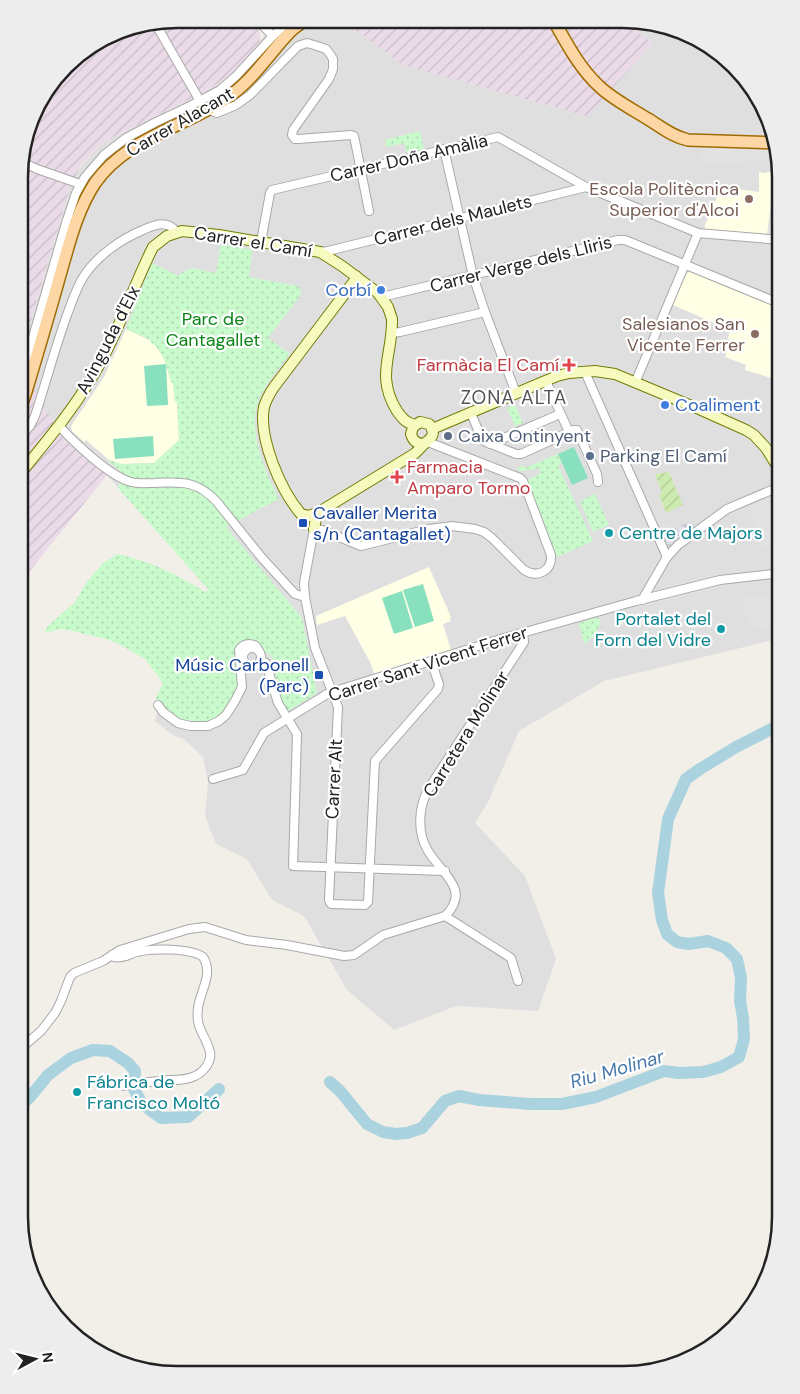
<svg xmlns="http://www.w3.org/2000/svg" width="800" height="1394" font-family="'DM Sans',sans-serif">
<defs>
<pattern id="industrial-furrows" width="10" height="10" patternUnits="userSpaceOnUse" patternTransform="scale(1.25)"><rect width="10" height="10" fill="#ebdbe8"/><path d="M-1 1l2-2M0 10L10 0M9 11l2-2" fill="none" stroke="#c9bcc7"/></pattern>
<pattern id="park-dots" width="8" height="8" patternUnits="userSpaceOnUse" patternTransform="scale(1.25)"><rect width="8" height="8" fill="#c8facc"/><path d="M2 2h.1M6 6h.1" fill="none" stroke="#acd6af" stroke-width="1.8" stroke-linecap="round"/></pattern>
<pattern id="garden-furrows" width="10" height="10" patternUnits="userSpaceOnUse" patternTransform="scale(1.25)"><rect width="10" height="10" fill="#cdebb0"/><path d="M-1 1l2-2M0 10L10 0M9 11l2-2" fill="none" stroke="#b0c997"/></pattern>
<pattern id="plaza-grid" width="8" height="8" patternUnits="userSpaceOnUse" patternTransform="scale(1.25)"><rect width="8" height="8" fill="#dddde8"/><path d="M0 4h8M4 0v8" fill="none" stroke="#bdbdc7"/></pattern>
</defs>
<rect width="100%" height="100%" fill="#f2efe9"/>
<polygon fill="#e0dfdf" points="284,19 654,22 727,58 773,126 781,177 781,643 777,639 604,681 519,731 488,802 475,823 525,876 556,959 538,1011 456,1006 394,1030 347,990 304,916 272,900 247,859 216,844 205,816 208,783 203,757 185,740 171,734 155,721 157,713 177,726 186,729 205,730 233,688 269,605 124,494 107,475 63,439 20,436 20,359 70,187 76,173 101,143 192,99 215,86 225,79 245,59 265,35"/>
<g fill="url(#industrial-furrows)">
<polygon points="177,19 252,19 260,33 260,42 236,69 225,79 203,93 101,143 80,167 70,187 20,359 20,156 35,106 72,58 116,31"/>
<polygon points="340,20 625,22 653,44 587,116 403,65 369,39"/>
<polygon points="20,364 63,439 107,475 20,583"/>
</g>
<g fill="#ffffe5">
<polygon points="780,169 781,177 781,236 705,230 705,225 721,188 732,187 737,189 759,192 759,172 764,173"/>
<polygon points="690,271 781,307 781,393 777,391 779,387 775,385 778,380 745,370 746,365 725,357 730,340 728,338 730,330 673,305 687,273"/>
<polygon points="126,329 151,341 155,345 166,361 171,382 173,382 175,402 177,402 179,440 154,463 122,464 109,460 86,440 84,442 72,431 71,426 104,377"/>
<polygon points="429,567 451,617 450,618 451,621 443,624 451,650 374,674 371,664 345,616 317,625 316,616"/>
</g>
<g fill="url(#park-dots)">
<polygon points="420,131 424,150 407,154 404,143 386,147 385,140"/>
<path d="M221,244L252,250L249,277L297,286L301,290L300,296L268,338L290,354C281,365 272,376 264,389C243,423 263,467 279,499L259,509L226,527L302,618L317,693L288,711L278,694L271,655L252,645L246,646L241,653L240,690L221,718L204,723L174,718L158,705L156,698L163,683L145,659L119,644L106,639L68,630L60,629L44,633L48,626L75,602L86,583L103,563L118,554C149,561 179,575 205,592L209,590L118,488L123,473L108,461L109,460L122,464L154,463L179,440L177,402H175L173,383L171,382C167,368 164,350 150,342L151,340L126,329L152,263L179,276L181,273L192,268L216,273Z"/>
<polygon points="515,405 523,423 515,426 507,408"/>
<polygon points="558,454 562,463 558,466 593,541 557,557 527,480 541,473 539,468 523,471 517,470 518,468 523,465 525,468"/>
<polygon points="595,494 609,525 593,532 580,501"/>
<polygon points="598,617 601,623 594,636 584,644 579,623"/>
</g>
<polygon fill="url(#garden-furrows)" points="669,472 683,505 666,513 659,495 662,493 655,474"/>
<g fill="#88e0be">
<polygon points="166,364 168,405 147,406 144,366"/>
<polygon points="153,436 154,456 115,459 113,439"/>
<polygon points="574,447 588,478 572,485 558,454"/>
<polygon points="423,584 434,621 415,627 403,590"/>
<polygon points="402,591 413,628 394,634 382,598"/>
</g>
<g fill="#e2e2e2">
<polygon points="702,146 777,148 778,159 700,164"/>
<polygon points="771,202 781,203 781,236 767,235"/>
<polygon points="583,422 588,434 584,436 589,447 594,446 601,463 596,466 599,473 592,477 570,427"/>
<polygon points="780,490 781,493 781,529 773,496 774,492"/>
<polygon points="768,496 781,545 781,556 778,557 775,546 762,549 748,506"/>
<polygon points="781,595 781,630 753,627 745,616 744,598"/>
</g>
<polygon fill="url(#plaza-grid)" points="692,521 696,529 677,541 669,549 665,550 659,535"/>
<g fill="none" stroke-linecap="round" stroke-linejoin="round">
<g stroke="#aad3df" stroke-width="12">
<polyline points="330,1082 340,1091 367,1124 383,1132 396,1134 407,1133 422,1128 445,1101 459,1096 479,1100 531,1104 562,1104 596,1097 664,1071 679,1073 703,1072 721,1067 739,1057 744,1039 743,1018 740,1001 741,978 737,959 726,948 708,941 689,944 677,942 667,934 662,920 658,893 668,819 686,779 700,769 736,747 781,724"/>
<polyline points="19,1107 30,1097 48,1075 71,1058 93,1050 110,1051 128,1063 135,1071 134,1089 142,1104 161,1118 188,1117 219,1089"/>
</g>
<g stroke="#a9a9a9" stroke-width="10">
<g id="street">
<polyline points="256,19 273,36"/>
<polyline points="155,23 200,101"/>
<polyline points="112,33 134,30 148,24"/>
<polyline points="208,109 217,113 236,105 250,95 298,46 307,43 314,45 326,49 330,54 333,59 333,69 329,79 293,130 292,135 295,139 298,139 351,135 354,136 369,211"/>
<polyline points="444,149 473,276 485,312 516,393"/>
<polyline points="20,161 37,169 80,184"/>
<polyline points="261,242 270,193 272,190 498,137 586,187 698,233 781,240"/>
<polyline points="320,252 328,251 586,187"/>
<polyline points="382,297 618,240 625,240 781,304"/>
<polyline points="391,333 400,332 485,312"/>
<polyline points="585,372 667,557"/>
<polyline points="546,381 569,432"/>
<polyline points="20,382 66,223 76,193 85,177 104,155 126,138 156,122 192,105 220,90 236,76 273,36 291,19"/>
<polyline points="635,383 698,233"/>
<polyline points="471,413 481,437 484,441 516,454 521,454 574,430 577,430 597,474 598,482"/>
<path d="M59,426C75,443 109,476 131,482C138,484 146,483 154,483C181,482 197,480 217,502L262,558L295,594L305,597"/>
<path d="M20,438L30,426L35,416C46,382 55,348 67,315C72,302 76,288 84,276C97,256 121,239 143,230C156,224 167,220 177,232"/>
<polyline points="490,444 560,414"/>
<polyline points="314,529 304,583 305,597 315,648 338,707 329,900 331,904 365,905 368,902 375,761 438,689 439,684 431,661"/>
<path d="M314,529L322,530L361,546L429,529L452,526L475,529L484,532L492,538L524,570C537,578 552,572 551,555L523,481L520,478L428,442"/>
<polyline points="642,600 667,557 678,545 727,509 781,486"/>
<circle cx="252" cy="657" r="9"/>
<polyline points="261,661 266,663 278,703 297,734 293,866 445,871"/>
<path d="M158,705L163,712L178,723L190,726H208L219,721L226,715L235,701L242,687L239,650C243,644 249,642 256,646L259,651"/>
<polyline points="213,779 243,770 264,733 327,694 332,692 504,638 636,601 720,580 781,573"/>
<polyline points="445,916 511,958 518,981"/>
<path d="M112,955L114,957C123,959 129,954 137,952C151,948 191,948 203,957C214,974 200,991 198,1008C195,1029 206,1035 210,1052C212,1061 204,1072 195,1076C187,1080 178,1080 169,1080C154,1082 138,1082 124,1086"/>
<path d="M19,1050L41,1031L55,1013L61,1001L70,977L74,973L103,961L120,950L189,929L205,927L246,940L287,945L344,956L354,955L383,935L445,916C472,890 441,873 428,851C417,833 418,807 429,788L524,642L523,633"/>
</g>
</g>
<g stroke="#707d05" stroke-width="12">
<g id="secondary">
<polyline points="432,429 557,376 569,373 595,371 615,374 699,409 746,430 754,435 766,448 781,472"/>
<path d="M20,474C44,444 69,415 89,382C116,340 131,291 153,247L167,236L182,231L219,235L320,252L342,266L378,293L388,307L392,319C393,354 375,376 397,411C402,418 406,423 415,425"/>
<path d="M319,512L309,516L301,514C281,491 258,438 264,407C266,400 270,393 274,387L355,280L356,276"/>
<path d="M314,529L316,518L319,512L414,454C418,451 420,448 423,445C431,438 437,435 429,424L420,422L413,427L411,434C413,441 417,444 424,444"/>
</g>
</g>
<g stroke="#a06b00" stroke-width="14">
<g id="primary">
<path d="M554,21C567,44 580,69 600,87C614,100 632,109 648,119C661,127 673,137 688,140L776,143"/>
<path d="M20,409L25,395C37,355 49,315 60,275C69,244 77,210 95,183C128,136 188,127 231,95C254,78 269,54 288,34C293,28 300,24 306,20"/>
</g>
</g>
<use href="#street" stroke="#fff" stroke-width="8"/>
<use href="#secondary" stroke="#f7fabf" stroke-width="10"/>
<use href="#primary" stroke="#fcd6a4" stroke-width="11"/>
</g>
<g fill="#8d6e63" stroke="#fff" stroke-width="2">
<circle cx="749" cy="199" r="5"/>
<circle cx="755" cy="334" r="5"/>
</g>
<g fill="#3f7fe0" stroke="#fff" stroke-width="2">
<circle cx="381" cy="290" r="5"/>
<circle cx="665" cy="405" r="5"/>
</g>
<g fill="#e0444e" stroke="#fff" stroke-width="2">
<path d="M566.5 357.5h5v5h5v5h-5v5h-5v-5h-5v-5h5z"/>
<path d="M394.5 469.5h5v5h5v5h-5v5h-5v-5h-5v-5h5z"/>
</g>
<g fill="#5c6f8a" stroke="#fff" stroke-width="2">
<circle cx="448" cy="436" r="5"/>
<circle cx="590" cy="456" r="5"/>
</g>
<g fill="#1a4fb4" stroke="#fff" stroke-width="2">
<rect x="298" y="518" width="10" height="10" rx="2.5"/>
<rect x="314" y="670" width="10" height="10" rx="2.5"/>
</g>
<g fill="#0f9aa8" stroke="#fff" stroke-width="2">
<circle cx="609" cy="533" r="5"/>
<circle cx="721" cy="629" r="5"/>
<circle cx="77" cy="1092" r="5"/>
</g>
<g text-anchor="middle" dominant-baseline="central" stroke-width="4.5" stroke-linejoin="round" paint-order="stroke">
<g font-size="18" fill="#222" stroke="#fff">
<text transform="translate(180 122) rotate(-30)">Carrer Alacant</text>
<text transform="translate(409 158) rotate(-13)">Carrer Doña Amàlia</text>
<text transform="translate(453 220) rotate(-14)">Carrer dels Maulets</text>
<text transform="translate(253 242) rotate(9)">Carrer el Camí</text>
<text transform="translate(521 264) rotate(-14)">Carrer Verge dels Lliris</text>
<text transform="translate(108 340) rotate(-63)">Avinguda d'Elx</text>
<text transform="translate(428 664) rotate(-18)">Carrer Sant Vicent Ferrer</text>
<text transform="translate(466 734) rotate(-58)">Carretera Molinar</text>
<text transform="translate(334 779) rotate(-87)">Carrer Alt</text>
</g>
<g font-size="18" fill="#785e54" stroke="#fff" text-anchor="end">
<text x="739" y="189">Escola Politècnica<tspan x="739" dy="21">Superior d'Alcoi</tspan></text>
<text x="745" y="324">Salesianos San<tspan x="745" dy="21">Vicente Ferrer</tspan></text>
</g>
<g font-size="18" fill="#366cbe" stroke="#fff" text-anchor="end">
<text x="371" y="290">Corbí</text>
<text x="675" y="405" text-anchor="start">Coaliment</text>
</g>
<g font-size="18" fill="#0c8416" stroke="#fff">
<text x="213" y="319">Parc de<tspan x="213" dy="21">Cantagallet</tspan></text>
</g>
<g font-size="18" fill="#be3a42" stroke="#fff" text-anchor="end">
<text x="559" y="365">Farmàcia El Camí</text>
<text x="407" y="467" text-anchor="start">Farmacia<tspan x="407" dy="21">Amparo Tormo</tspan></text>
</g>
<g font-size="18" fill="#4e5e75" stroke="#fff" text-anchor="start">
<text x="458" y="436">Caixa Ontinyent</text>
<text x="600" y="456">Parking El Camí</text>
</g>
<g font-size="18" fill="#164399" stroke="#fff" text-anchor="start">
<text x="313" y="513">Cavaller Merita<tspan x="313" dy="21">s/n (Cantagallet)</tspan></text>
<text x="309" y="665" text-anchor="end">Músic Carbonell<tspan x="309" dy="21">(Parc)</tspan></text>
</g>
<g font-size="18" fill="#0d838f" stroke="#fff" text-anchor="start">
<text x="619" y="533">Centre de Majors</text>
<text x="711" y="619" text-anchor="end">Portalet del<tspan x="711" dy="21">Forn del Vidre</tspan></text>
<text x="87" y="1082">Fábrica de<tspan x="87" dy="21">Francisco Moltó</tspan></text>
</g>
<g font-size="19" letter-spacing="1" fill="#555" stroke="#fff">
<text x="514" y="397">ZONA ALTA</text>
</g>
<g font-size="19" font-style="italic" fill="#4a7aab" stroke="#fff">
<text transform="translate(617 1069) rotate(-16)">Riu Molinar</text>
</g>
</g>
<path d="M0 0H800V1394H0ZM177 28H623A149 149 0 0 1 772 177V1217A149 149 0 0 1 623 1366H177A149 149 0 0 1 28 1217V177A149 149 0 0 1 177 28Z" fill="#ededed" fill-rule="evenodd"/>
<path fill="none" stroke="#222" stroke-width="2.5" d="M177 28H623A149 149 0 0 1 772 177V1217A149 149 0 0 1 623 1366H177A149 149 0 0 1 28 1217V177A149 149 0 0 1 177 28Z"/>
<g transform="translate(35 1359) rotate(83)" stroke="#ffffff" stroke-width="4" paint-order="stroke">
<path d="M0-4L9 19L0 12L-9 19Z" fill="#222222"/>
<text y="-8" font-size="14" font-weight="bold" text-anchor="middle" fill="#222222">N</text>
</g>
</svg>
